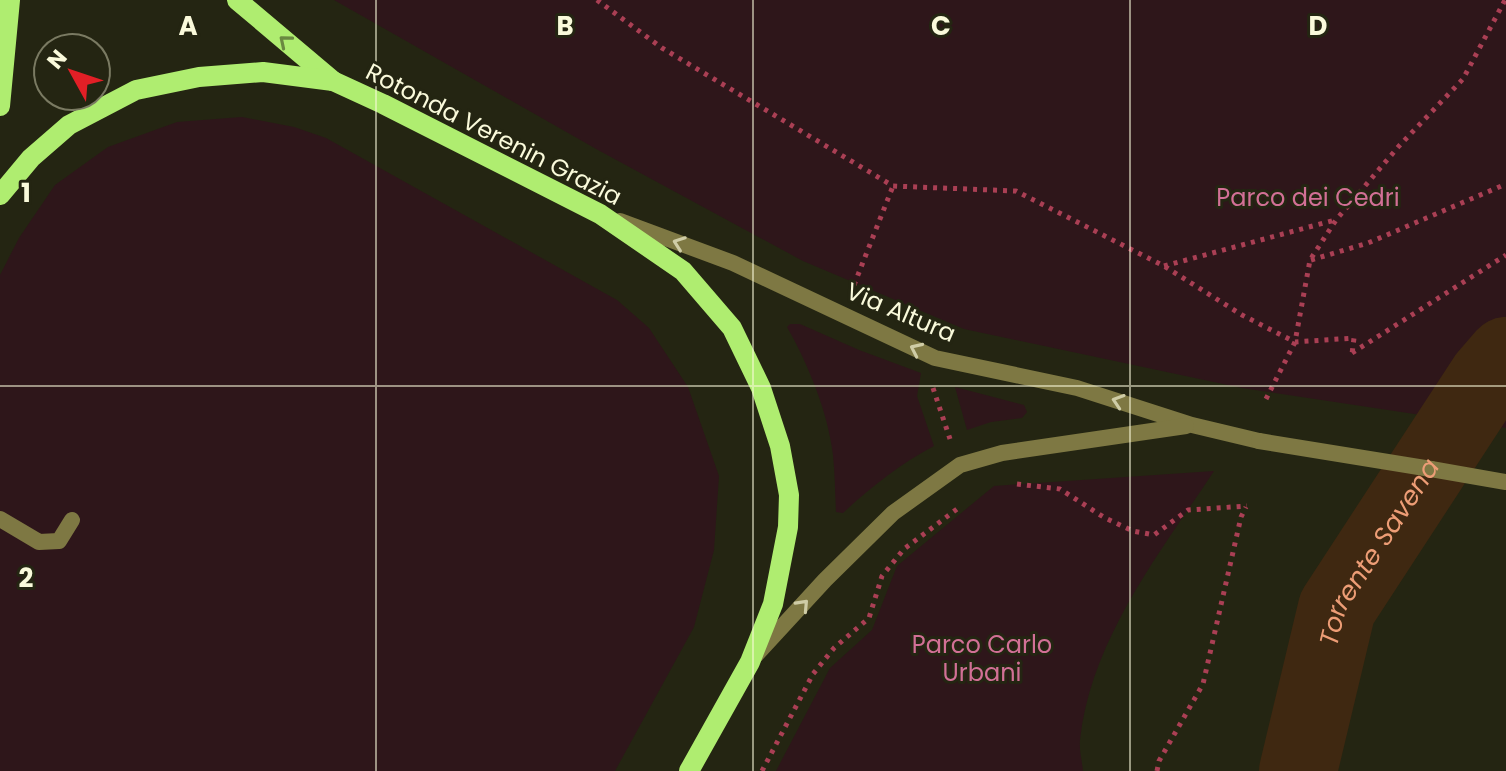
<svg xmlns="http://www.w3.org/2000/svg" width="1506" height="771" font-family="Poppins,sans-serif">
<defs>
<pattern id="forest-firs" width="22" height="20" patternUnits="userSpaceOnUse" patternTransform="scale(2)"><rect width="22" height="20" fill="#2e161a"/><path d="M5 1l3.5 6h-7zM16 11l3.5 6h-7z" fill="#4d393b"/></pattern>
</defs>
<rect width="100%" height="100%" fill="#242512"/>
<g fill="#2e161a">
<polygon points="334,0 1506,0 1506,390 1481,424 1242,388 964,329 803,261 598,150"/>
<polygon points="242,117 294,127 326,138 617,300 649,328 688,387 719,476 714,550 694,627 615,771 0,771 0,275 19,238 55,185 108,147 177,122"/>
<path d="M790,324H800L859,350L921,373L917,396L934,446C900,464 871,487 843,513L836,512C835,493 835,474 833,455C828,412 808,364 787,327Z"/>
<polygon points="955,387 1024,405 1027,412 1022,418 991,422 967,430"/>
<path d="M1214,471C1160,553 1091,639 1080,740C1079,750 1082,761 1083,771H776L830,668L872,630L897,566L994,486Z"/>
</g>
<polygon fill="url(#forest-firs)" points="1506,390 1506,428 1481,424"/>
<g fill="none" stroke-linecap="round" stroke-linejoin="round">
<path stroke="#3f2811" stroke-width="78" id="s1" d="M1298,771L1337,608L1487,378L1506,356"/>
<g stroke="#aa3f54" stroke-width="5" stroke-dasharray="4 6" stroke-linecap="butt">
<polyline points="597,0 662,48 893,186 1016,191 1164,266 1242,315 1295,342 1354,338 1352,354"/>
<polyline points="1311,260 1368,243 1506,184"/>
<polyline points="1164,266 1335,220"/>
<polyline points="854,285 893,186"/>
<polyline points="1352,353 1506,255"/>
<polyline points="933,388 950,439"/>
<polyline points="1266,399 1295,342 1310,260 1336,220 1399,146 1463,79 1505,0"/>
<polyline points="1017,484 1060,489 1105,518 1133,531 1154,535 1188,510 1247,506"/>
<polyline points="762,771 813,674 834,648 869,618 882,576 904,549 961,506"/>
<polyline points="1157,771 1159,761 1203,684 1241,517 1246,507"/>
</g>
<polyline stroke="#7e7843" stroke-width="16" points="0,519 39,542 59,541 72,520"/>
<g stroke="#7e7843" stroke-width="16">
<polyline points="620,221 733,263 935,358 1077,388 1192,425 1259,441"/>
<polyline points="1431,469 1506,482"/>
<polyline points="756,655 825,580 893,513 960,465 1002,453 1186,426"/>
</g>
<g stroke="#afed70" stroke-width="20">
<polyline points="237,0 333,81"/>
<polyline points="0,106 10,0"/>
<polyline points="0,195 31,158 69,125 136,90 199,77 263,72 333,81 383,104 600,214 683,271 732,328 761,388 780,446 789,495 788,527 773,604 750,662 689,771"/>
</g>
<polyline stroke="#7e7843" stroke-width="16" points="1259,441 1431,469"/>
</g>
<defs><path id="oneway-chevron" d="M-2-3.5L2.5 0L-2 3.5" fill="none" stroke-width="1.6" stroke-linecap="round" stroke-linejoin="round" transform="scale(2)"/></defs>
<use stroke="#6a8941" href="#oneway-chevron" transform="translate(285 41) rotate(-140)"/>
<g stroke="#cfcca6">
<use href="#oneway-chevron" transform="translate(679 243) rotate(-160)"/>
<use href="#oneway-chevron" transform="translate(916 349) rotate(-155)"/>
<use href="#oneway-chevron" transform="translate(1118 401) rotate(-162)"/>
<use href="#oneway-chevron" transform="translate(803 605) rotate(-47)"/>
</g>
<path fill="none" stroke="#fafadb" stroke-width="2" stroke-opacity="0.55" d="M376,0V771M753,0V771M1130,0V771M0,386H1506"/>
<g text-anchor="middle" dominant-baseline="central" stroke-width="6" stroke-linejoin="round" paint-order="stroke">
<g font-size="24" fill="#fafadb" stroke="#242512">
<text transform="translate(494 134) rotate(27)">Rotonda Verenin Grazia</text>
<text transform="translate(901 312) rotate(23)">Via Altura</text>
</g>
<g font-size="24" fill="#d27096" stroke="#242512">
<text x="1308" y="197">Parco dei Cedri</text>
<text x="982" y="644">Parco Carlo<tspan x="982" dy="28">Urbani</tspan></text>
</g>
<g font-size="26" font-style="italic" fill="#ed9d76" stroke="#242512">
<text stroke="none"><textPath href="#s1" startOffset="236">Torrente Savena</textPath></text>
</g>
</g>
<g font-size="26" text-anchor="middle" font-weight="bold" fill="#fafadb" stroke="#242512" stroke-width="6" stroke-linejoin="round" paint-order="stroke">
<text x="188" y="35">A</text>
<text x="565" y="35">B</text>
<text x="941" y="35">C</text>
<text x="1318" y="35">D</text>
<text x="26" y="202">1</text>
<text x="26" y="587">2</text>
</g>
<g transform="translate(72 72) rotate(310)"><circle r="38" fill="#242512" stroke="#7a7a62" stroke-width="2"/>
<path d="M0-6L14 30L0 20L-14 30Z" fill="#e21f26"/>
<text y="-12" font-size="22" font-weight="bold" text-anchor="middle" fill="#fafadb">N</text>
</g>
</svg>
